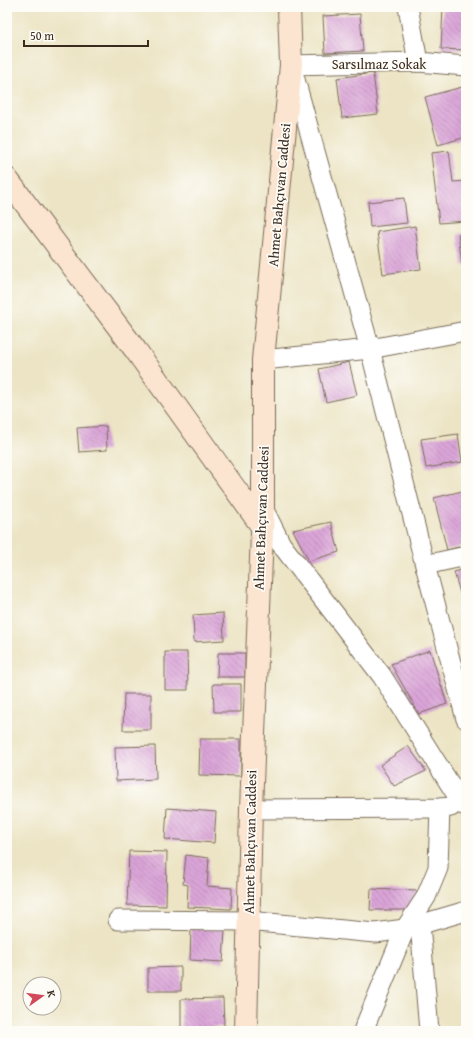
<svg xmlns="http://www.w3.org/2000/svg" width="473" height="1038" font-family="'Gentium Book Plus',serif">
<defs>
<pattern id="building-back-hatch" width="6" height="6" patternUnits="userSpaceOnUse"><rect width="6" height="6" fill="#daa4d8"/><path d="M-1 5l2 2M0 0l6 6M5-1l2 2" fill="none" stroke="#b286af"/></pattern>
</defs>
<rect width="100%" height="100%" fill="#fdfcf7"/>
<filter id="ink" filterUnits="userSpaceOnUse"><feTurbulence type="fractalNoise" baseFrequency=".025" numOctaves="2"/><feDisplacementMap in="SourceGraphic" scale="8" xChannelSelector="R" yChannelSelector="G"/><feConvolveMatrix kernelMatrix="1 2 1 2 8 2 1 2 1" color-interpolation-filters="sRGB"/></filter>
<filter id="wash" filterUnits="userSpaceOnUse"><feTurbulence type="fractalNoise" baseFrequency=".012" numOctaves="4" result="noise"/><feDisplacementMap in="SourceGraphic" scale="16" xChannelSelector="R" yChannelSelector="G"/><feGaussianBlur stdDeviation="0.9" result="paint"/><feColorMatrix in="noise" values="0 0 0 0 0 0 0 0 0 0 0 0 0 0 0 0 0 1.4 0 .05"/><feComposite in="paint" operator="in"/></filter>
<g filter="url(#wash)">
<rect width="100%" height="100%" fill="#ece4c4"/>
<g id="blocks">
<g fill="url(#building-back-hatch)">
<polygon points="443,7 466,7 466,50 441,49"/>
<polygon points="360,14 363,51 325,53 323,16"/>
<polygon points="373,73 378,114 342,118 337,78"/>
<polygon points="466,86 466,137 438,145 425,97"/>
<polygon points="449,151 453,182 466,181 466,221 439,223 431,153"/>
<polygon points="404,198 407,223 370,227 368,202"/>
<polygon points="415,226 421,269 383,274 377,232"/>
<polygon points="466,233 466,265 462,265 458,234"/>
<polygon points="349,362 357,395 326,402 319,369"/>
<polygon points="106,426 107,450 79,452 77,428"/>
<polygon points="458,434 462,462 426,468 421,439"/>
<polygon points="466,490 466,545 447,550 434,498"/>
<polygon points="331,522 339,552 309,561 293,530"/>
<polygon points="466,568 466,614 454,572"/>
<polygon points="223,613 224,640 194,642 193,615"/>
<polygon points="430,650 447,704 419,714 391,664"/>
<polygon points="165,652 187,652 188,690 165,690"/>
<polygon points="218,653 245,653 245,677 217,677"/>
<polygon points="213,684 241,684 241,712 214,712"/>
<polygon points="124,694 151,694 151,730 123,730"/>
<polygon points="200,739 241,739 241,776 199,775"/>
<polygon points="155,746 156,779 116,781 115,747"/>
<polygon points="408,746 426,771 394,786 380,765"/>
<polygon points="167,808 216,812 214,843 165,839"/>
<polygon points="129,851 167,852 166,906 127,905"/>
<polygon points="186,855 209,858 207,886 232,888 231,909 187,907 188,885 183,884"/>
<polygon points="371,889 418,891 407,910 370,910"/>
<polygon points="191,928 225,930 223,962 190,960"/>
<polygon points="181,967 181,991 148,991 148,968"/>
<polygon points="223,998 224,1027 181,1028 181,999"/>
</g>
</g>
</g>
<g filter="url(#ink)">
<use href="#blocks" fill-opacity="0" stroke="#796b58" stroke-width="1"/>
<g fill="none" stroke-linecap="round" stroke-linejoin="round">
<g stroke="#796b58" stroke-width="21">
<g id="street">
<polyline points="408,7 418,62"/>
<polyline points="466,66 418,62 291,65 370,349 425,565 466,719"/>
<polyline points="263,360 370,349 466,331"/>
<polyline points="263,508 281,544 382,676 463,805"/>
<polyline points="425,565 466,556"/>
<polyline points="251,809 440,808 451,807"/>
<polyline points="118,920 248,921 375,933 405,929 466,911"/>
<polyline points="420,924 429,1031"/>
<polyline points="363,1031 405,929 426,897 438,868 440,808"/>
</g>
</g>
<g stroke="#796b58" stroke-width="24">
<g id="secondary">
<polyline points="7,179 137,352 261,525"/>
<polyline points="246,1031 251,809 263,508 263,360 291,65 289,7"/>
</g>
</g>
<use href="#street" stroke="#fff" stroke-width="19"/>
<use href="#secondary" stroke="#fce5d0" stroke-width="22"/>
</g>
</g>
<g text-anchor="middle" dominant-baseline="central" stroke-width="3.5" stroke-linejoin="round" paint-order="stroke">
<g font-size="14" fill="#3b2a1e" stroke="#fdfcf7">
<text x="379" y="64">Sarsılmaz Sokak</text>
<text transform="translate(279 195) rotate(-85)">Ahmet Bahçıvan Caddesi</text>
<text transform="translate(261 518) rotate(-88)">Ahmet Bahçıvan Caddesi</text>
<text transform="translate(250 842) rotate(-89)">Ahmet Bahçıvan Caddesi</text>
</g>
</g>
<rect width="473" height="1038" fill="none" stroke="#fdfcf7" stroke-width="24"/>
<g transform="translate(42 996) rotate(76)"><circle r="19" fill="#fdfcf7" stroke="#afa8a0"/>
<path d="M0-3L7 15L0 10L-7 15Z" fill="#d1495b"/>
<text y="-6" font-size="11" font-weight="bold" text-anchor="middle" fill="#3b2a1e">K</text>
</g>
<path d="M24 40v6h124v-6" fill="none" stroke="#3b2a1e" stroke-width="2"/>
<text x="30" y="40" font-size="12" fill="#3b2a1e" stroke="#fdfcf7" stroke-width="3" paint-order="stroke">50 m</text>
</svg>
